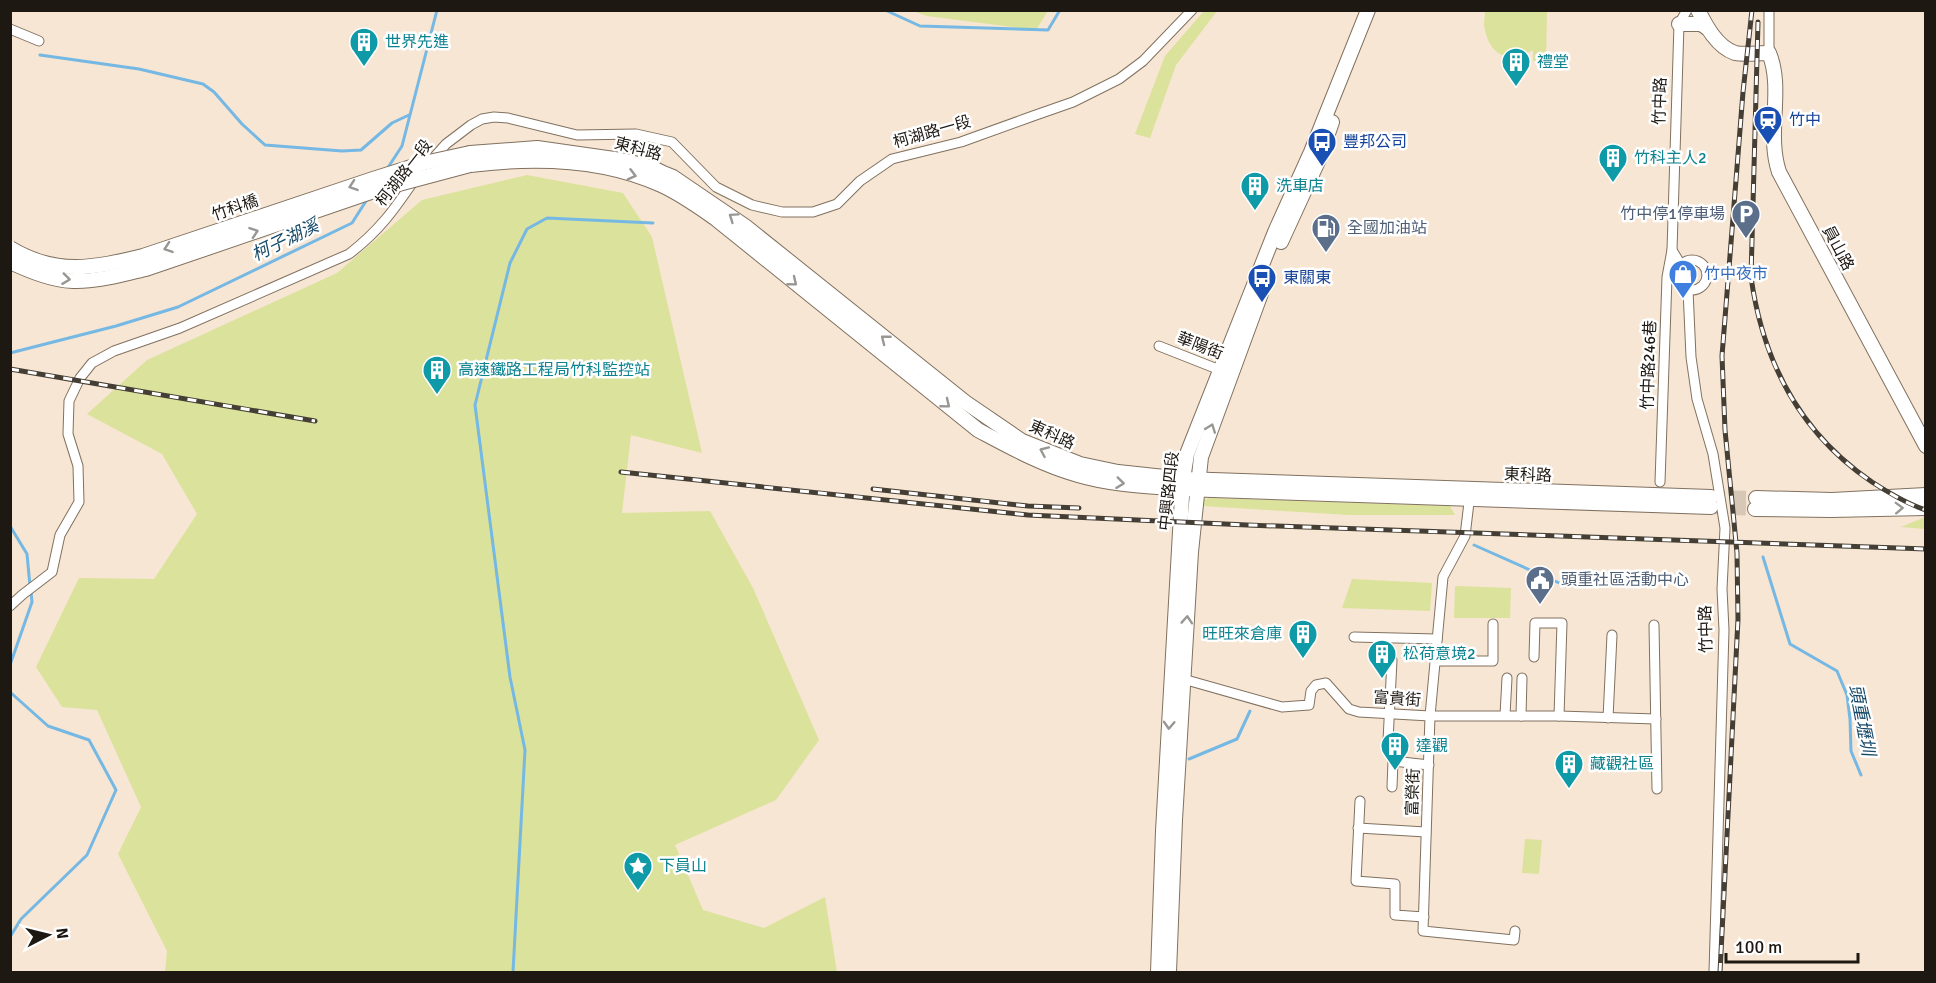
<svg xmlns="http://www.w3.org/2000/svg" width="1936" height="983" font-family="Signika,'Noto Sans TC',sans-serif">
<rect width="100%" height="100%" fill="#f7e6d3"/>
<g fill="#dbe29b">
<polygon points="913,11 1048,11 1036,30 927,16"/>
<polygon points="1204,11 1217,11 1176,65 1150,138 1135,134 1165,56"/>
<path d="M1485,11H1547L1546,61H1533V50C1511,63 1491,58 1485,30C1483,24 1485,17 1485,11Z"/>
<polygon points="527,175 623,193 652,237 702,453 631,435 622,513 710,511 753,588 819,740 776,800 675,845 703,910 764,928 825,897 837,972 165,972 167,951 118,854 141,807 97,710 62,707 36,667 79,578 154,579 197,514 162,454 87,414 147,360 337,273 422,200"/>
<polygon points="1209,498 1450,506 1455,515 1349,515 1203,506 1203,500"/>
<polygon points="1925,517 1925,529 1901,527"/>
<polygon points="1352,579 1432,583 1430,611 1342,608"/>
<polygon points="1455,586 1511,588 1510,618 1454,618"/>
<polygon points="1525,839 1542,840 1539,874 1522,873"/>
</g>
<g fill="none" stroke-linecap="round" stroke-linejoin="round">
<g stroke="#75b8e4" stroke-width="3">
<polyline points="885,10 920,26 1048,30 1060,10"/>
<polyline points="40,55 139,69 203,84 214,92 242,124 265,145 342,151 361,150 392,123 409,115"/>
<polyline points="387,169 402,146 437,10"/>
<polyline points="10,353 116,326 178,307 352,223 368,198"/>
<polyline points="10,526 27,554 30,586"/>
<polyline points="1474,545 1566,586"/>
<polyline points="1763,557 1790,644 1837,671 1847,695 1850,719 1851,751 1861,775"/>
<polyline points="10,665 32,602 31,592"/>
<polyline points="10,692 48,726 89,740 116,790 87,855 21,919 10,937"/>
<polyline points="1189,759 1237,739 1250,711"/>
<polyline points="513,972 525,750 510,677 475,405 510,263 527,229 547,218 653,223"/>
</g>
<g stroke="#d6c7b6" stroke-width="14" stroke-dasharray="14 7" stroke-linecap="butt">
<polyline points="1711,497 1756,498"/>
<polyline points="1711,507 1755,509"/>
</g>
<g stroke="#807160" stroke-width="11">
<g id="street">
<polyline points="10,29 39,41"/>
<polyline points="1769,53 1769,10"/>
<polyline points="430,162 446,144 471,125 482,119 494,117 508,118 577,135 636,134 672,142 716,187 752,205 782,212 813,212 837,204 860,181 892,159 961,142 1033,116 1073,102 1119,79 1143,61 1192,10"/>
<circle cx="1692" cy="275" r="15"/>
<polyline points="1681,265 1672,250 1679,24 1687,10"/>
<polyline points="1688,290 1691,357 1697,399 1713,454 1725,528 1722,589 1724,630 1714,972"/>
<polyline points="1159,346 1225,372"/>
<polyline points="1660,482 1667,277 1672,250"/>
<polyline points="1470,494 1465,536 1443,577 1430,716 1423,931 1514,940 1515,931"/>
<path d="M10,606L22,595L52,572L60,535L79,502L78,466L68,434L69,401L80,378L92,363L114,351L180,328L349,254C379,231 394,210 415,179"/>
<polyline points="1654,625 1657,789"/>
<polyline points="1354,637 1437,639"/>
<polyline points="1534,657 1535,623 1562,623 1559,716"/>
<polyline points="1435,661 1493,661 1493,624"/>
<polyline points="1181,676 1183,679 1282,707 1309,705 1311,691 1316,685 1326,683 1349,709 1359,712 1430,716 1559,716 1656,719"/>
<polyline points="1505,715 1507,678"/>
<polyline points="1521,716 1522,678"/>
<polyline points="1608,718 1612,635"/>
<polyline points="1388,741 1392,660"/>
<polyline points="1392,787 1393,761 1429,765"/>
<polyline points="1360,801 1356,881 1395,884 1395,915 1424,917"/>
<polyline points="1358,828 1426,832"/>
</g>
</g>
<g stroke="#807160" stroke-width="16">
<g id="secondary">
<path d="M1698,10C1706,26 1717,47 1735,53C1745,55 1758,53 1769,53C1784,89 1766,133 1779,172L1926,446"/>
<polyline points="1679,24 1701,24 1707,28"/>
<polyline points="470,153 537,148 621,160 651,167 663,173 673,177 745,226 965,402 1022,441 1080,464 1118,472 1183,479 1711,497"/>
<path d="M470,165C534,157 602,158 661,185C681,194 699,207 716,219L978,430C1010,447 1042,465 1078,475C1112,485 1147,486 1183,489L1711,507"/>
<polyline points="1281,242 1320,157 1332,122"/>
<polyline points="1756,498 1832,500 1926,495"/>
<polyline points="1755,509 1831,510 1926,508"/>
<polyline points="1158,972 1163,831 1183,479 1187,454 1275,232 1311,152 1368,10"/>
<polyline points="1169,972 1175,820 1191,552 1201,457 1263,288"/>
</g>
</g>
<use href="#street" stroke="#fff" stroke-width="9"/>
<use href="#secondary" stroke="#fff" stroke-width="14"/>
<g stroke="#453e35" stroke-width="5">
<g id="rail">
<path d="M1758,22L1751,277C1763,363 1800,433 1872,482C1889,493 1907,504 1926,510"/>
<polyline points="10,369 315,421"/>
<polyline points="621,472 1028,515 1247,525 1926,549"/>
<polyline points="873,489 1028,506 1079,508"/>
<polyline points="1720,972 1738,619 1737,553 1725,430 1722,356 1743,92 1752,10"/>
</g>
</g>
<use href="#rail" stroke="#fff" stroke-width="3" stroke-dasharray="9" stroke-linecap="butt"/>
<g stroke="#807160" stroke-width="16" stroke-linecap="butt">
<g id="secondary-bridge">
<path d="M10,248C56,276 94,268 143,256L373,179L424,163L470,153"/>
<path d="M10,262C30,271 51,280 73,281C97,282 123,274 146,269L380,189L470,165"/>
</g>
</g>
<use href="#secondary-bridge" stroke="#fff" stroke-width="14"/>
</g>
<defs><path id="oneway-chevron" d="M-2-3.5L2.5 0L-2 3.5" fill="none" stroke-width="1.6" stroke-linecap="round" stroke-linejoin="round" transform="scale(1.5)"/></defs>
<g stroke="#999794">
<use href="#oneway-chevron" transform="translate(632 175) rotate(15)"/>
<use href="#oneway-chevron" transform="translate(353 186) rotate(161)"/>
<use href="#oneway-chevron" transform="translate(733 217) rotate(-145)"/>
<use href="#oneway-chevron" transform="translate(254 232) rotate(-19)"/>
<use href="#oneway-chevron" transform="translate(168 248) rotate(161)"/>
<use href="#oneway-chevron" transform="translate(66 279) rotate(7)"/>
<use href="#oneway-chevron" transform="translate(793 282) rotate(39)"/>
<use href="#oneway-chevron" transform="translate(885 339) rotate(-142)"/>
<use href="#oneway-chevron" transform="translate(946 404) rotate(39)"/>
<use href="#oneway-chevron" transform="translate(1211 428) rotate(-69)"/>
<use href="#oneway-chevron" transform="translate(1044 451) rotate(-156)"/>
<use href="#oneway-chevron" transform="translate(1120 483) rotate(7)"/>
<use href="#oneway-chevron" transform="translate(1899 508) rotate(-2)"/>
<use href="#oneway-chevron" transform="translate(1187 620) rotate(-86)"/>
<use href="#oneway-chevron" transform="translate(1169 725) rotate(93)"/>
</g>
<defs>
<g id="building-pin" transform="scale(1.5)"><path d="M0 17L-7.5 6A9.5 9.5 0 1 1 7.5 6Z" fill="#0f9aa8" stroke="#fff"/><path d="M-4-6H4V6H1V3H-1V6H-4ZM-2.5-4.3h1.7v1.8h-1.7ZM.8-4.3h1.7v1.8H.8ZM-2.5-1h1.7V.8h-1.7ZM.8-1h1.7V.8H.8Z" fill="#fff"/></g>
<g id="station-pin" transform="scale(1.5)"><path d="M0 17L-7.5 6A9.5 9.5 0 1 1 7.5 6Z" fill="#1a4fb4" stroke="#fff"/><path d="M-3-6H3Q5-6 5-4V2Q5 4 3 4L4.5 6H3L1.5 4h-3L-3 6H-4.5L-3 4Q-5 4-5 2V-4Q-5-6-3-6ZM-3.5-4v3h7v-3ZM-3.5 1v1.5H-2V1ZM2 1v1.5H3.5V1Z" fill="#fff"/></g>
<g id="bus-pin" transform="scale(1.5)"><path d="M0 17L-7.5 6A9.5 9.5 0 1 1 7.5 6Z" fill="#1a4fb4" stroke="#fff"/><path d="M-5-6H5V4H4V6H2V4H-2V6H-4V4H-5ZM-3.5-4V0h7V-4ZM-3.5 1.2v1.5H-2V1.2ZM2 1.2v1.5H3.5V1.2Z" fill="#fff"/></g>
<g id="parking-pin" transform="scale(1.5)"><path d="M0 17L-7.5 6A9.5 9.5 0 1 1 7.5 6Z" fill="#5c6f8a" stroke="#fff"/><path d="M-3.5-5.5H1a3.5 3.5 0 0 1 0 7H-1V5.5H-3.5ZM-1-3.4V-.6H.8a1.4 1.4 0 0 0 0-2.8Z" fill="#fff"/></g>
<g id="fuel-pin" transform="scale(1.5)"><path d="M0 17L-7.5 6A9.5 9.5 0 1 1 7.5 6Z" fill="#5c6f8a" stroke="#fff"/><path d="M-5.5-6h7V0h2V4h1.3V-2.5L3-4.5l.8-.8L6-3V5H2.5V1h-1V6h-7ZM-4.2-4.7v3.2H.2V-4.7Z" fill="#fff"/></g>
<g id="shop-pin" transform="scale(1.5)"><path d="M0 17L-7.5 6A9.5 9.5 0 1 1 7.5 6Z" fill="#3f7fe0" stroke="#fff"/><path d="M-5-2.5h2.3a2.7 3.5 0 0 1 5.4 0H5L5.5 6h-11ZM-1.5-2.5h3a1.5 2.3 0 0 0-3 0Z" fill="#fff"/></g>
<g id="civic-pin" transform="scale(1.5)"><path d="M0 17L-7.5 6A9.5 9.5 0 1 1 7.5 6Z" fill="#5c6f8a" stroke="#fff"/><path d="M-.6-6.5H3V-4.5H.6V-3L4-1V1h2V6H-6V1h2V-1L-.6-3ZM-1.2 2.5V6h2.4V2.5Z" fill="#fff"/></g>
<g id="sight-pin" transform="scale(1.5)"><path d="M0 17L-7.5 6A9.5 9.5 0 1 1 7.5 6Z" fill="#0f9aa8" stroke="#fff"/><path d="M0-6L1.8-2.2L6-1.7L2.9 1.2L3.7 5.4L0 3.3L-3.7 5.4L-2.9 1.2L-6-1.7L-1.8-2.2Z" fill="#fff"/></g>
</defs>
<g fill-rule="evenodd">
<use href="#building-pin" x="364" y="42"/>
<use href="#building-pin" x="1516" y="62"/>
<use href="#station-pin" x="1768" y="120"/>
<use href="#bus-pin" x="1322" y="142"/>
<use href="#building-pin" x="1613" y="158"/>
<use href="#building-pin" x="1255" y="186"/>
<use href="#parking-pin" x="1746" y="214"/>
<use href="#fuel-pin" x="1326" y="228"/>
<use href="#shop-pin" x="1683" y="274"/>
<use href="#bus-pin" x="1262" y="278"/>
<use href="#building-pin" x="437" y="370"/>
<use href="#civic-pin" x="1540" y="580"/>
<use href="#building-pin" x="1303" y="634"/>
<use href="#building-pin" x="1382" y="654"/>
<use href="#building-pin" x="1395" y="746"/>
<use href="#building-pin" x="1569" y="764"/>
<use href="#sight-pin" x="638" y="866"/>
</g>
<g text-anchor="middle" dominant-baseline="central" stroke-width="5" stroke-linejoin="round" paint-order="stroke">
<g font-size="16" fill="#0d838f" stroke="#fff" text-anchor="start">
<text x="385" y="42">世界先進</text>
<text x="1537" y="62">禮堂</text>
<text x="1634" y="158">竹科主人2</text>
<text x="1276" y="186">洗車店</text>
<text x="458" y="370">高速鐵路工程局竹科監控站</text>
<text x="1282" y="634" text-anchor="end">旺旺來倉庫</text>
<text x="1403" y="654">松荷意境2</text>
<text x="1416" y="746">達觀</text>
<text x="1590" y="764">藏觀社區</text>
<text x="659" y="866">下員山</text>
</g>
<g font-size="16" fill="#1d1811" stroke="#fff">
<text transform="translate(1660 101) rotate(-88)">竹中路</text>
<text transform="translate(932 132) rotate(-16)">柯湖路一段</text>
<text transform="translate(638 149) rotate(15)">東科路</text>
<text transform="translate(404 173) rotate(-52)">柯湖路一段</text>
<text transform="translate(235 208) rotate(-19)">竹科橋</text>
<text transform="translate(1838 248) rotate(62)">員山路</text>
<text transform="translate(1200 346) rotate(21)">華陽街</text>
<text transform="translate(1649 365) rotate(-88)">竹中路246巷</text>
<text transform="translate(1052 435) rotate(24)">東科路</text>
<text transform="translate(1528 475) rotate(2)">東科路</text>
<text transform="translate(1169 491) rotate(-84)">中興路四段</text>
<text transform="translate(1706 629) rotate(-91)">竹中路</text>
<text transform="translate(1397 699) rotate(4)">富貴街</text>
<text transform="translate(1413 792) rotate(-88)">富榮街</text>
</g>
<g font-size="16" fill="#164399" stroke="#fff" text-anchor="start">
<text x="1789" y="120">竹中</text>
<text x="1343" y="142">豐邦公司</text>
<text x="1283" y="278">東關東</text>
</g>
<g font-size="16" fill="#4e5e75" stroke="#fff" text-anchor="start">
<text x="1725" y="214" text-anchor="end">竹中停1停車場</text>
<text x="1347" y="228">全國加油站</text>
<text x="1561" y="580">頭重社區活動中心</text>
</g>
<g font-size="16" fill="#366cbe" stroke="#fff" text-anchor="start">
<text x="1704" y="274">竹中夜市</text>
</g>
<g font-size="18" font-style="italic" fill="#184b69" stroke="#fff">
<text transform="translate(285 240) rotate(-26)">柯子湖溪</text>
<text transform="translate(1862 720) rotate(79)">頭重壢圳</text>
</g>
</g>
<rect width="1936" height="983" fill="none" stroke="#1d1811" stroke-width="24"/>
<g transform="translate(48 935) rotate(83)" stroke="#ffffff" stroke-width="4.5" paint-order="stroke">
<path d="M0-4.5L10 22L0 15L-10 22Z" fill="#1d1811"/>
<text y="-9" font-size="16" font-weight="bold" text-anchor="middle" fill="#1d1811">N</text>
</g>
<path d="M1726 953v9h132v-9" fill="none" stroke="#1d1811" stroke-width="3"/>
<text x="1735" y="953" font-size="18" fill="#1d1811" stroke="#ffffff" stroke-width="4.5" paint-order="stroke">100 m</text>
</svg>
